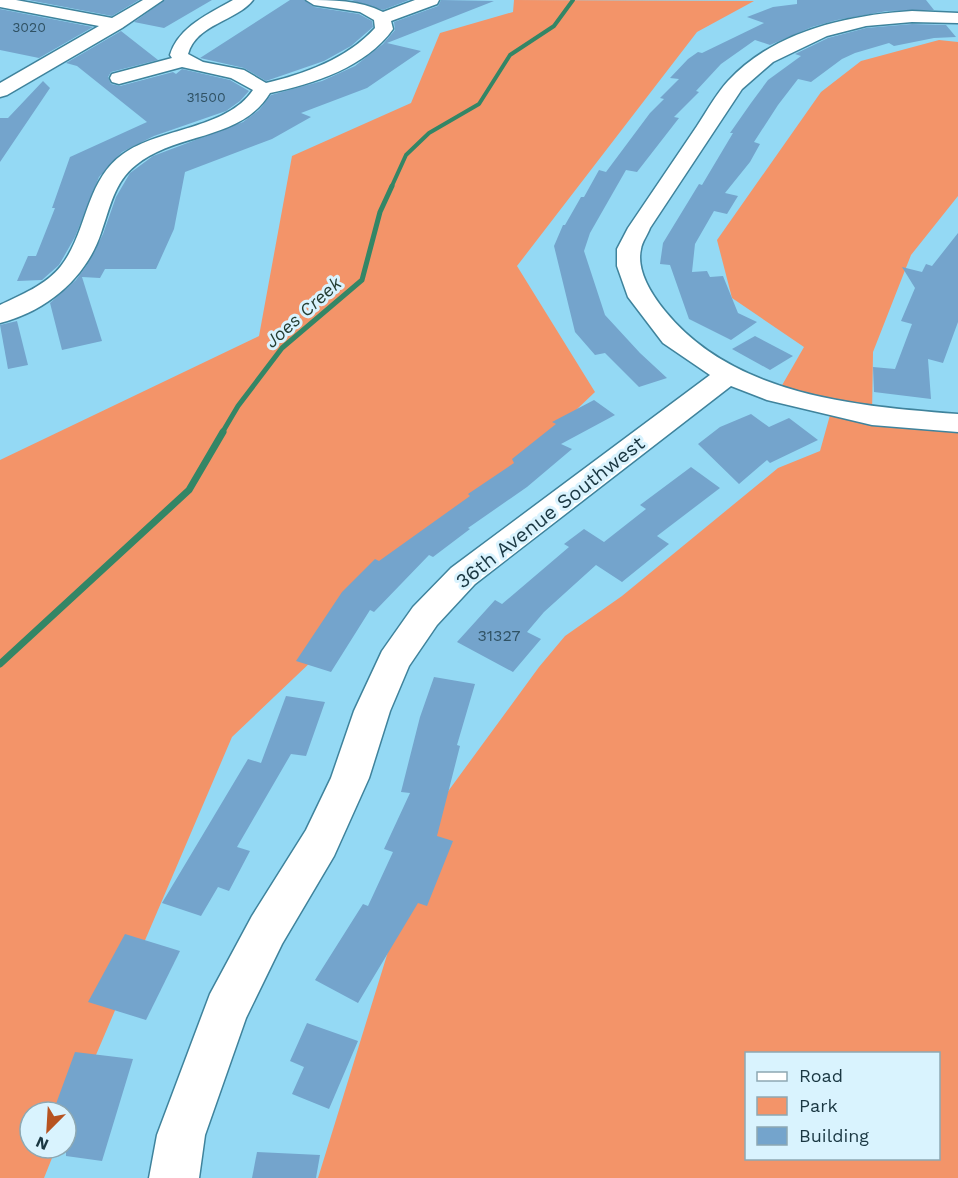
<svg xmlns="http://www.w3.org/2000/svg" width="958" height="1178" font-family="'Work Sans',sans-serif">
<rect width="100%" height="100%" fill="#94d9f4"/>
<g fill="#f39469" fill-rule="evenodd">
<polygon points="514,0 754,1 697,32 517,266 595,392 232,737 66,1125 66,1112 30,1112 30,1148 56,1148 44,1178 0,1178 0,460 259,336 292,156 411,103 440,33 513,12"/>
<path d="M939,40L958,42V196L911,255L873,352L872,416L958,423V1178H318L430,816L539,667L565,636L622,596L778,468L820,451L832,408L777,394L804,347L732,298L717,240L821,92L861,61ZM746,1054H938V1158H746Z"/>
</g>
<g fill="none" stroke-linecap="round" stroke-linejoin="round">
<polyline stroke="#338666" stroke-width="4" points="391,188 406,155 429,133 479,104 510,55 554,26 573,0"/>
<polyline stroke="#338666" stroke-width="5" points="222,433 238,406 282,348 362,280 380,212 392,186"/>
<polyline stroke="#338666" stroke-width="7" points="0,664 189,490 223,432"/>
</g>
<g fill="#74a4cc">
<polygon points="28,0 139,0 112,16"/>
<polygon points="165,0 212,0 164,28 134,22"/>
<polygon points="290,0 304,0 314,7 359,14 372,21 373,27 351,46 324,61 266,81 244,68 200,58"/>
<polygon points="351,0 409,0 383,10"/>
<polygon points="441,0 494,1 387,43 421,51 367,88 301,113 311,117 272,139 185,172 174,229 156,269 105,269 100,278 82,277 102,341 62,350 50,303 76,280 87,265 103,234 116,197 130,173 153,156 243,122 259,110 271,95 322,81 355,66 383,44 395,30 394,22 438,6"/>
<polygon points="797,0 926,0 934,10 887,11 837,20 812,27 770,45 755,40 721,64 696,91 699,92 674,117 679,118 637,172 626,170 590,233 584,251 605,315 640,353 667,378 639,387 605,353 595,355 575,332 554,246 563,225 565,225 581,197 584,197 599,170 606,172 650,113 664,99 660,98 679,79 670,78 688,59 698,52 702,53 764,23 747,17 773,7 797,4"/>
<polygon points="0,9 93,27 39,58 0,50"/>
<polygon points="912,24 946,25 956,37 934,38 894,46 889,43 855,53 842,59 811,82 798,79 778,105 754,142 760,144 750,162 725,193 738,196 727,214 714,211 695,244 692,272 707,271 710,277 723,276 738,313 757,322 731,340 689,319 670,265 660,264 663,243 699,184 702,185 733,133 730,133 751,103 768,80 801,56 795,54 828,38 866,28"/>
<polygon points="121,31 158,60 111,72 108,77 111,84 120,86 173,72 176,74 182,69 230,80 249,91 240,101 226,111 154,136 122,152 99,177 75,237 59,265 42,280 17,281 28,256 36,256 55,208 52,208 70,157 147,122 77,66 66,63"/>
<polygon points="43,81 50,88 0,162 0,118 8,118"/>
<polygon points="958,233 958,322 943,363 928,359 931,399 874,392 873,367 895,369 912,324 901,321 915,288 902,267 922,272 926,264 932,266"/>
<polygon points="17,321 28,365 8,369 0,325"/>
<polygon points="755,336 793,356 770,370 732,349"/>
<polygon points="594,400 615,415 561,444 572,449 527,487 468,528 470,529 433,557 429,555 374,612 370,610 331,672 296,661 342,592 375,559 379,561 470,496 468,494 514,463 512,459 556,424 552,422"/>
<polygon points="751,414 769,427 789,418 818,440 770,463 767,460 739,484 698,444 720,427"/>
<polygon points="691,467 720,488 657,536 669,544 622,582 596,565 544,612 527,632 541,639 513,672 457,642 495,600 502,604 569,547 564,544 584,529 604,542 646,509 640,505"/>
<polygon points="434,677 475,684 457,745 460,746 437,836 453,841 427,906 418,903 358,1003 315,980 363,904 368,906 393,852 384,849 410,793 401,792 420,717"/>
<polygon points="286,696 325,702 306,756 291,754 237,847 250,851 229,891 218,887 201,916 162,903 248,759 261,763"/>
<polygon points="125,934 180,951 146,1020 88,1002"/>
<polygon points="307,1023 358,1041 329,1109 292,1094 304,1067 290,1061"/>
<polygon points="75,1052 133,1059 102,1161 66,1156 66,1112 53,1112"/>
<polygon points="257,1152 320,1155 316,1178 252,1178"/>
</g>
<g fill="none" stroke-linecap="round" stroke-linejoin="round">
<g stroke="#3f839c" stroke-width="3">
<g id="minor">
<polygon points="0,0 16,0 112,18 143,0 163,0 122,28 7,95 0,97 0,83 99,26 0,7"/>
<path d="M233,0H253C237,21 196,24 188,54L203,62L244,70L266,83C305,74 348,58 375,28L374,20L360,12L314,5L306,0C333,0 359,0 383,12L415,0H439L437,4L391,21L393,29C366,67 314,84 270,93C241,141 176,132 136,165C114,182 110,208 101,233C86,278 47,311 0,323V305C21,295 46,285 61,266C88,231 85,181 123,154C159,128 227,129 253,90L231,78L182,67L119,84L112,82L110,78L112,74L172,58L170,55C178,27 210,13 233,0Z"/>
<path d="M912,11L958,13V23L912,22L866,26L827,36L773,62L742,89L650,228C648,234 642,242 641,249C636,271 652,295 665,311C734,396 856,406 958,414V432L872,425L767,400L731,386L475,584L437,625L409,666L390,711L369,778L334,856L282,944L246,1018L205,1135L199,1178H149L157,1135L210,994L252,916L306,830L331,778L354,711L382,651L413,607L451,568L710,375L663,343L628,297L617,266V249L628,228C651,194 674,160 697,126C707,111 716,94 728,81C774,31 848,15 912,11Z"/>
</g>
</g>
<use href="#minor" fill="#fff" fill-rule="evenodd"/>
</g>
<g text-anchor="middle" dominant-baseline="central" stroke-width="6" stroke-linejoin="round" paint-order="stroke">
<g font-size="14" fill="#305264">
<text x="29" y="27">3020</text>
<text x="206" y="97">31500</text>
</g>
<g font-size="16" fill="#305264">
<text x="499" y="635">31327</text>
</g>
<g font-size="18" font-style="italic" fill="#253e33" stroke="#d9f3fe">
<text transform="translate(303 312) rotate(-42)">Joes Creek</text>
</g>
<g font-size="20" fill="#1a3742" stroke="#d9f3fe">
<text transform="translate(550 512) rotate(-38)">36th Avenue Southwest</text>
</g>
</g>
<rect x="745" y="1052" width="195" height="108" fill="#d9f3fe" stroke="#8da8b3" stroke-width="1.5"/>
<rect x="757" y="1072" width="30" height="9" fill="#ffffff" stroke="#8da8b3" stroke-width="1.5"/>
<text x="799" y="1082" font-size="18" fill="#1a3742">Road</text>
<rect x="757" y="1097" width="30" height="18" fill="#f39469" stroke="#8da8b3" stroke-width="1.5"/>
<text x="799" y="1112" font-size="18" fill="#1a3742">Park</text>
<rect x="757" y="1127" width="30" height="18" fill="#74a4cc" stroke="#8da8b3" stroke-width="1.5"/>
<text x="799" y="1142" font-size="18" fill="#1a3742">Building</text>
<g transform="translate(48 1130) rotate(204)"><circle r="28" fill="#d9f3fe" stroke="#8da8b3" stroke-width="1.5"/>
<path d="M0-4.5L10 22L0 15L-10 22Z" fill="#b75320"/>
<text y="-9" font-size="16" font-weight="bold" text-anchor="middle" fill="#1a3742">N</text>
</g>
</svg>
